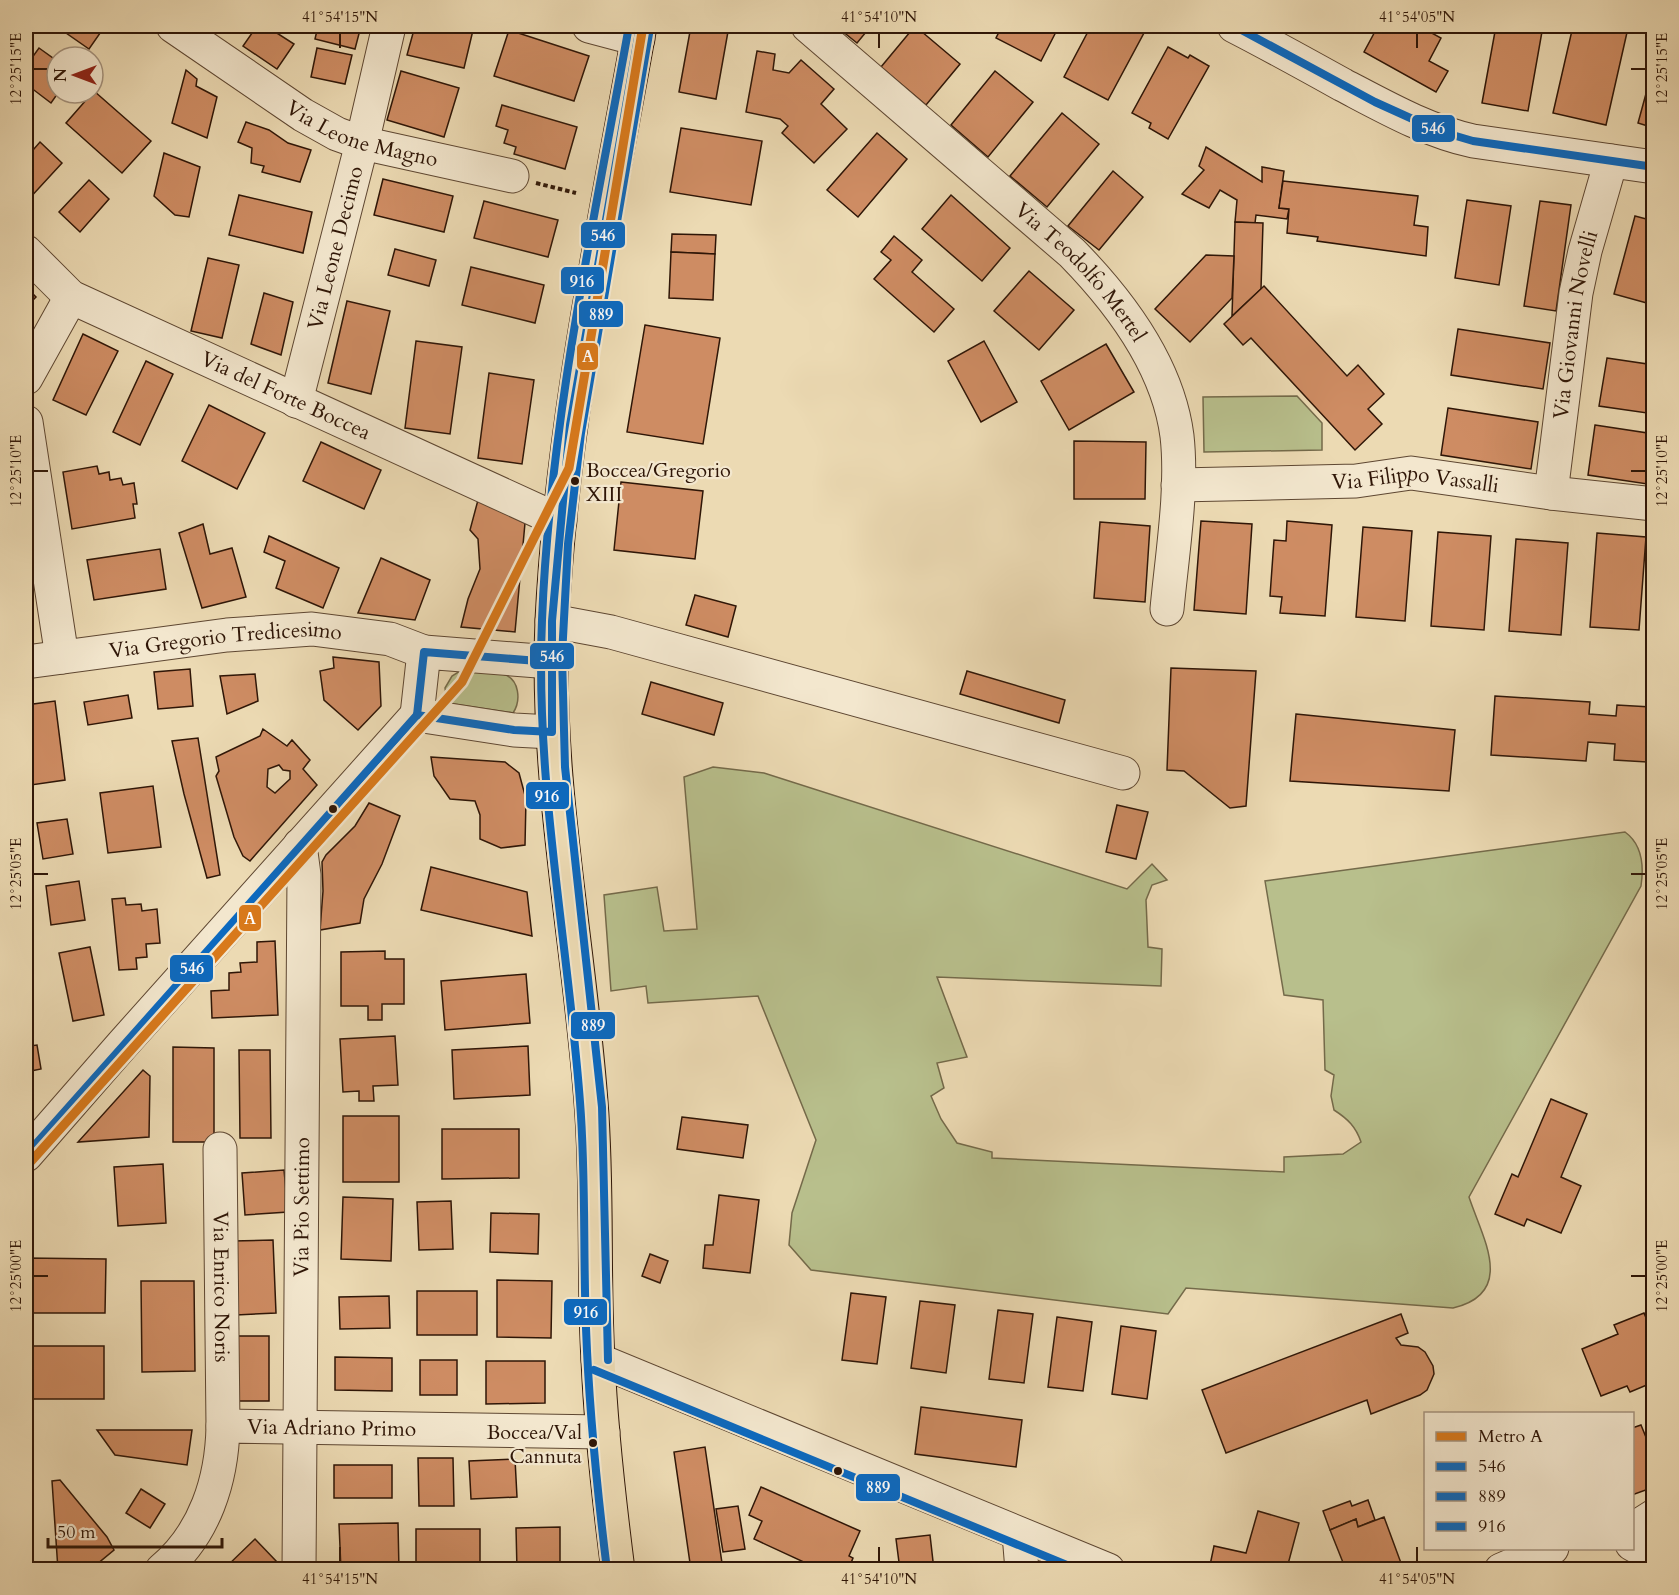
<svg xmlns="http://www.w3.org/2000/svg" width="1679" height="1595" font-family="Cardo,serif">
<rect width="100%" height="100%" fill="#ecdab3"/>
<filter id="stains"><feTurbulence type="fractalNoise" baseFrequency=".00333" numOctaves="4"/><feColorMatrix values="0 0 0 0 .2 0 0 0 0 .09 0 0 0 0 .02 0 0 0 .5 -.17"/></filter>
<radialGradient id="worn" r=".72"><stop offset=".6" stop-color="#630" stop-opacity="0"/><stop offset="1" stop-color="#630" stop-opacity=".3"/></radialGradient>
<g fill="#b8bf8c" stroke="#746a4a" stroke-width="1.5">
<polygon points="1297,396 1322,423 1322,450 1204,452 1203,397"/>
<path d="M460,671C473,672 490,671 503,674C520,679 521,701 513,713L447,703L445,688L452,676Z"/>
<path d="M713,767L764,773L1127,889L1152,864L1167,880L1152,885L1146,900L1148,947L1162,949L1161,986L937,977L967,1057L937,1063L944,1088L931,1096L941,1119L957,1143L992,1152V1158L1284,1172V1157L1343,1154L1361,1142C1356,1127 1348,1119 1334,1110L1331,1096L1334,1075L1325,1070L1323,1000L1284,995L1265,881L1625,832C1643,845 1644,866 1641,886L1469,1197C1482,1237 1517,1293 1453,1308L1186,1288L1168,1314L811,1270L789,1245L792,1213L816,1140L758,996L648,1003L646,986L611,991L604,895L657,887L664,931L697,929L684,777Z"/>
</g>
<g fill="#ce8c63" stroke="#2f1607" stroke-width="1.5" fill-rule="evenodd">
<polygon points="56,26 105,26 89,49"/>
<polygon points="257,26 266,26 294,44 277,69 243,46"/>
<polygon points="318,26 361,26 355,49 315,39"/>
<polygon points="415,26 474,26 464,68 407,55"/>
<polygon points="691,26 729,26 716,99 679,92"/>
<polygon points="836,26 871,26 857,43"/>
<polygon points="915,26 960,64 926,105 881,67"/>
<polygon points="1002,26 1059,26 1041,61 996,38"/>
<polygon points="1091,26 1134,26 1145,31 1108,100 1064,77"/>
<polygon points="1378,26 1419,26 1441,38 1429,61 1448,71 1436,92 1364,52"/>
<polygon points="1496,26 1543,26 1528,111 1482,103"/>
<polygon points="1573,26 1617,26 1628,28 1606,125 1553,113"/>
<polygon points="509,30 589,56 574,101 494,76"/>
<polygon points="1168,47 1188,58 1190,55 1209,66 1168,139 1149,128 1151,123 1132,113"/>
<polygon points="39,48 57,61 58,93 51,103 26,84 26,66"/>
<polygon points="317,48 352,55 345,84 311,77"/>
<polygon points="757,51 775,54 773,70 789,73 801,60 834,89 821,104 847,129 814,163 782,133 788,126 780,119 746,112"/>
<polygon points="186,70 197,79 196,86 217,97 207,138 172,123"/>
<polygon points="401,71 459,88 444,137 387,120"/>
<polygon points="995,71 1033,102 988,157 951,125"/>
<polygon points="1647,90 1654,92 1654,128 1638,123"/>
<polygon points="94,91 151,141 122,173 66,123"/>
<polygon points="502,105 577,127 565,169 514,154 516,147 504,143 508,130 496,126"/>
<polygon points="1062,113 1099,144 1047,207 1010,176"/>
<polygon points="246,122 269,130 288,143 311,150 300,182 262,172 264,166 251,163 252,148 238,142"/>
<polygon points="681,128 762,141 751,205 670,192"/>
<polygon points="877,133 907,159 858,217 827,190"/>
<polygon points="40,142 62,163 28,200 26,198 26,158"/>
<polygon points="1206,147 1262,182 1262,167 1284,171 1279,208 1289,209 1287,219 1256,215 1255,223 1235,222 1237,200 1220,190 1209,208 1182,194 1204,170 1199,166"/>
<polygon points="164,153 200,167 189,217 175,215 154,196"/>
<polygon points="1113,171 1143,197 1099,250 1068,226"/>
<polygon points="383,179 453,196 444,232 374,215"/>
<polygon points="89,180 109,199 80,232 59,212"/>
<polygon points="1283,181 1418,196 1414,225 1428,227 1426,256 1317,241 1318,237 1287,233 1289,209 1279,208"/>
<polygon points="239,195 312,212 303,253 229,235"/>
<polygon points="951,195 1010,248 982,281 922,229"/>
<polygon points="1467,200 1511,206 1499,285 1455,278"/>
<polygon points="484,201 558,220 548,257 474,238"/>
<polygon points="1540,201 1571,205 1556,311 1524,306"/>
<polygon points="1635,216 1654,221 1654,305 1614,294"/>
<polygon points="1235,222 1263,223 1261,289 1232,316"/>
<polygon points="672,234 716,235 715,254 671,252"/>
<polygon points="894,236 922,260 912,272 954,309 934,332 874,279 891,260 881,252"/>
<polygon points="395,249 436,260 429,286 388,275"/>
<polygon points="671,252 715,254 713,300 669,298"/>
<polygon points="1206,255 1234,256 1232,298 1190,342 1155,309"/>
<polygon points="208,258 239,265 222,338 191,331"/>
<polygon points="471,267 544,285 535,323 462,305"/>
<polygon points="1029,271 1074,310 1039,350 994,311"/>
<polygon points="1264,286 1347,376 1358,365 1384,394 1368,409 1382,424 1355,450 1251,338 1243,345 1224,324"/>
<polygon points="26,287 36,297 26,307"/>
<polygon points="264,293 293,302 281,355 251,344"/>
<polygon points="347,301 390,311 371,394 328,383"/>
<polygon points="645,325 720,338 703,444 627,432"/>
<polygon points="1458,329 1550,343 1543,389 1451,375"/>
<polygon points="83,334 118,351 86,415 53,400"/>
<polygon points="416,341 462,347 450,434 405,428"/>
<polygon points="984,341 1017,402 981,422 948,361"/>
<polygon points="1106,344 1134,392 1069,430 1041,381"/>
<polygon points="1607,358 1654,365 1654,414 1599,406"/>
<polygon points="146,361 173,374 140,445 113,432"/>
<polygon points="489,373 534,380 522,464 478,458"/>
<polygon points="209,405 265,433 237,489 182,461"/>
<polygon points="1448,408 1538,422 1531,469 1441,455"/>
<polygon points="1595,425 1654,434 1654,485 1588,475"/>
<polygon points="1074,441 1146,442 1145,499 1074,499"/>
<polygon points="321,442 381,470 364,509 303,481"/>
<polygon points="97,466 99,474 109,472 110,480 121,478 123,485 134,483 137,504 133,504 135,518 72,529 63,472"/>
<polygon points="621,482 703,491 695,559 614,550"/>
<polygon points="478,500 525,523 515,632 461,627 468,599 480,569 478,539 470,530"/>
<polygon points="1201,521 1252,524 1246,614 1194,610"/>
<polygon points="1287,521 1332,525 1325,616 1280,613 1282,597 1270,596 1274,540 1286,541"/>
<polygon points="1100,522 1150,526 1145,602 1094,598"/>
<polygon points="203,524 210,554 232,548 246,597 202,608 179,533"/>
<polygon points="1363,527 1412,531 1405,621 1356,617"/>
<polygon points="1438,532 1491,536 1484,630 1431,626"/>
<polygon points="1597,533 1646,537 1639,630 1590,627"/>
<polygon points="269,536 339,568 323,608 276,588 285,561 264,552"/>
<polygon points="1516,539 1568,543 1561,635 1509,631"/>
<polygon points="160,549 166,589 94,600 87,560"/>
<polygon points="381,558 430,580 415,620 358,613"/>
<polygon points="695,595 736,606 728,637 686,625"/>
<polygon points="333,657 379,662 381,706 358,730 324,700 320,671 334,668"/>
<polygon points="1171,668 1256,671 1246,806 1230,808 1184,771 1167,770"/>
<polygon points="190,669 193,706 158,709 154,672"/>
<polygon points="967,671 1065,700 1059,723 960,694"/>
<polygon points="255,674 258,701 227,714 220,676"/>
<polygon points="651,682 723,703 714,735 642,714"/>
<polygon points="128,695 132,718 88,725 84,702"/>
<polygon points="1495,696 1590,702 1589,714 1616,716 1617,705 1651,707 1647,762 1614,760 1615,744 1588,742 1586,761 1491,755"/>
<polygon points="55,701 65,780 31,785 26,742 26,705"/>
<polygon points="1296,714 1455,730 1449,791 1290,781"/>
<path d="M263,729L287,746L292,740L310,760L303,769L317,785L250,861L243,856L234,837L216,776L219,771L216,757L260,736ZM279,765L283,770L290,771V779L275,793L267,787L268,769Z"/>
<polygon points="198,738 220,875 207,878 184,794 172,741"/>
<polygon points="431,757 505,762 519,773 526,799 525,845 501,848 480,839 480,815 475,801 450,799 434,776"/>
<polygon points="153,786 161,847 108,853 100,793"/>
<polygon points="369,803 400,816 382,864 364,899 360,923 320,930 323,891 322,862 326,855 355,826"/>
<polygon points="1117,805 1148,812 1136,859 1106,852"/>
<polygon points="67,819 73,854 43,859 37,823"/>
<polygon points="431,867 527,892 532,936 421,910"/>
<polygon points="79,881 85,920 51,925 46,886"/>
<polygon points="125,898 126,905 141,904 142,911 157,909 160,943 146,944 147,957 136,958 137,969 119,970 112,899"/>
<polygon points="275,941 278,1015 212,1018 211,991 229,990 229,973 241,972 240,963 257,962 257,942"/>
<polygon points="90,947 104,1015 73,1021 59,953"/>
<polygon points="385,951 385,959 404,959 404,1004 382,1004 382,1020 368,1020 368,1006 341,1006 341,952"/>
<polygon points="526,974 530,1023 445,1030 441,981"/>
<polygon points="28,1030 30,1046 37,1045 41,1069 26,1072 26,1031"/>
<polygon points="395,1036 398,1085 373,1086 374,1101 359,1101 359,1091 343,1092 340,1039"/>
<polygon points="528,1046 530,1095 454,1099 452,1050"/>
<polygon points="173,1047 214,1048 214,1142 173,1142"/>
<polygon points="239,1050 270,1050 271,1138 240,1138"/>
<polygon points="143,1070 150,1076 149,1137 78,1142"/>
<polygon points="1551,1099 1587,1114 1561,1177 1581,1186 1561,1233 1527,1219 1524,1226 1495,1214 1512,1174 1518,1177"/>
<rect x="343" y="1116" width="56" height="66"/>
<polygon points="682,1117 748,1125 743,1158 677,1149"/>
<polygon points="442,1129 519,1129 519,1178 442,1179"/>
<polygon points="163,1164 166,1223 118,1226 114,1167"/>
<polygon points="284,1170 288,1212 245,1215 242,1173"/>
<polygon points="719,1195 759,1200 750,1273 703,1268 705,1245 713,1245"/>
<polygon points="343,1197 393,1199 391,1261 341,1259"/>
<polygon points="451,1201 453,1249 419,1250 417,1202"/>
<polygon points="491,1213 539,1214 538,1254 490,1252"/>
<polygon points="273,1240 276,1313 236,1315 233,1241"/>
<polygon points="650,1254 668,1261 660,1283 642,1276"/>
<polygon points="26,1258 106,1259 105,1313 26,1313"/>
<polygon points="497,1280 552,1281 551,1338 497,1337"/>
<polygon points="141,1281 194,1281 195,1371 142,1372"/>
<rect x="417" y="1291" width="60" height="44"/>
<polygon points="851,1293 886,1297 877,1364 842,1360"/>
<polygon points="389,1296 390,1328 340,1329 339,1297"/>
<polygon points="920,1301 955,1305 946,1373 911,1368"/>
<polygon points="998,1310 1033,1314 1024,1383 989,1379"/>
<polygon points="1644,1313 1654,1337 1654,1382 1630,1392 1627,1386 1601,1396 1582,1349 1618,1334 1614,1325"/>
<polygon points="1401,1314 1408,1333 1396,1338 1401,1345 1418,1347 1425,1352 1433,1366 1434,1374 1427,1390 1420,1395 1371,1414 1367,1400 1226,1453 1202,1390"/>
<polygon points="1057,1317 1092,1322 1083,1391 1048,1387"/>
<polygon points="1121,1326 1156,1331 1147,1399 1112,1394"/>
<rect x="234" y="1336" width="35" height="65"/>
<rect x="26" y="1346" width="78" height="53"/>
<polygon points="335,1357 392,1358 392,1391 335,1390"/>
<rect x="420" y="1360" width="37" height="35"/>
<polygon points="486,1361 545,1361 545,1403 486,1404"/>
<polygon points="921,1407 1022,1420 1016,1467 915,1454"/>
<polygon points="1641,1425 1654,1457 1654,1487 1632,1495 1632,1428"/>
<polygon points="97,1430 192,1430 187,1465 115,1455"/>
<polygon points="705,1447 723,1570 691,1570 674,1452"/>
<polygon points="418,1458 453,1458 454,1506 419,1506"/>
<polygon points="515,1459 517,1497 471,1499 469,1461"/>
<rect x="334" y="1465" width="58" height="33"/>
<polygon points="60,1480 107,1537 114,1550 97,1564 83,1570 58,1570 52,1481"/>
<polygon points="761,1487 860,1531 849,1556 853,1558 848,1570 821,1570 754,1539 762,1521 749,1515"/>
<polygon points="141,1489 165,1504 150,1528 126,1513"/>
<polygon points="1368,1500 1375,1520 1358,1527 1356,1519 1330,1530 1323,1511 1350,1501 1352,1506"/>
<polygon points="738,1506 745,1549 723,1552 716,1509"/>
<polygon points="1258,1511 1299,1523 1287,1568 1293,1570 1209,1570 1214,1546 1246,1553"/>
<polygon points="1384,1517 1401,1563 1384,1570 1346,1570 1330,1530 1356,1519 1358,1527"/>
<polygon points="398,1523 399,1570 341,1570 339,1524"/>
<polygon points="560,1527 560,1570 517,1570 516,1528"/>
<rect x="416" y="1529" width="64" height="41"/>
<polygon points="930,1535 934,1570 900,1570 896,1539"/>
<polygon points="255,1539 277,1562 268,1570 228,1570 226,1567"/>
</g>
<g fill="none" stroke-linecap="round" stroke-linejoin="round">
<g stroke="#5e4732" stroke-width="35">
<g id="minor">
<path id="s1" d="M173,26L303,115L337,134L362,143L512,176"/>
<polyline points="589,26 638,39"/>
<path id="s2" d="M808,26L1072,253C1120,302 1168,366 1177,436C1183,489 1172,555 1167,609"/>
<path d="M1234,26C1271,45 1307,65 1343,85C1385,107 1427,131 1473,141L1654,167"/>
<path id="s3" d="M26,252L71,297L560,521"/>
<polyline points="26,378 71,297"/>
<path id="s4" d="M296,401L362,143L389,26"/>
<polyline points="26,422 62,657"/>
<path id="s5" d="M1178,485L1356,481L1411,473L1551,493L1654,504"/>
<path id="s6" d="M1551,493L1576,293L1585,251L1611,161"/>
<polyline points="552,621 611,632 1123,773"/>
<path id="s7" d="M26,662L227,635L312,629L390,639L424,652"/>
<polyline points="417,715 424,652 551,662"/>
<polyline points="417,715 514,730 552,732"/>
<path id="s8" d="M220,1149L223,1426"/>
<polyline points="26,1155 122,1045 417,715"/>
<polyline points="598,1360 1108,1570"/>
<polyline points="1632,1530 1654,1516"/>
<polyline points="1019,1534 1022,1570"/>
<polyline points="1632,1544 1654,1556"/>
<path id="s9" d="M162,1570C205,1534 222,1480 223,1426L603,1432"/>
<path id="s10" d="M299,1570L304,875L300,845"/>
<polyline points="1501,1570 1552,1548"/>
</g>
</g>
<g stroke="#2f1607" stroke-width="35">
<path id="major" d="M618,1570C609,1500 601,1430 598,1360C593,1274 598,1188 591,1102C579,941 545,782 552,620C562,420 605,222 640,26"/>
</g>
<polyline stroke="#2f1607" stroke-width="4" stroke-dasharray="4.5 3" stroke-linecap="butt" points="536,183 576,193"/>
<use href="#minor" stroke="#f3e7ce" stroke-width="33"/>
<use href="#major" stroke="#ecdab3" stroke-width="33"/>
<g stroke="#f3e7ce" stroke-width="12">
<g id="bus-1">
<polyline points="1234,26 1375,102 1439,131 1473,141 1654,167"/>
<polyline points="417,715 514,730 552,732 552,621 570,425 640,26"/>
<polyline points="417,715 424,652 551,662"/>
<polyline points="26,1155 417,715"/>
</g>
</g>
<g stroke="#f3e7ce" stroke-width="12">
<g id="bus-2">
<polyline points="608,1360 602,1107 565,767 562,656 568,544 581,433 650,28"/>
<polyline points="594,1370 1079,1570"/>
</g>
</g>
<g stroke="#f3e7ce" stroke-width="12">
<path id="bus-3" d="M607,1570C597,1489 589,1409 586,1328C583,1253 586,1177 580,1102C568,941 535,782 542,620C550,420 594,222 629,26"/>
</g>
<use href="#bus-1" stroke="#0c69bf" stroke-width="8"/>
<use href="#bus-2" stroke="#0c69bf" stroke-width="8"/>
<use href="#bus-3" stroke="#0c69bf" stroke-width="8"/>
<g stroke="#f3e7ce" stroke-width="14">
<polyline id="metro-1" points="26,1167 462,682 569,468 643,26"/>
</g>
<use href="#metro-1" stroke="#d8791b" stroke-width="9"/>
</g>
<path fill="none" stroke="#2f1607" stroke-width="2" d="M340,33V48M879,33V48M1417,33V48M33,69H48M1631,69H1646M33,471H48M1631,471H1646M33,874H48M1631,874H1646M33,1276H48M1631,1276H1646M340,1547V1562M879,1547V1562M1417,1547V1562"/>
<g fill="#2f1607" stroke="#f3e7ce" stroke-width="2">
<circle cx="575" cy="481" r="5"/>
<circle cx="333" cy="809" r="5"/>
<circle cx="593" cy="1443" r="5"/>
<circle cx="838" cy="1471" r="5"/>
</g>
<g text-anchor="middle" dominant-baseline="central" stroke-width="4.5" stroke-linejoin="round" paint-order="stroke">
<g font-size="20" fill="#2f1607" stroke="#f3e7ce" text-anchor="start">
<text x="586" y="470">Boccea/Gregorio<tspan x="586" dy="24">XIII</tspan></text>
<text x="582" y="1432" text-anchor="end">Boccea/Val<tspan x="582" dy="24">Cannuta</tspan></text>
</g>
<g font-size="21" fill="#2f1607" stroke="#f3e7ce">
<text stroke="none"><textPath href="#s1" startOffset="220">Via Leone Magno</textPath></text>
<text stroke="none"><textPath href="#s4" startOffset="158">Via Leone Decimo</textPath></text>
<text stroke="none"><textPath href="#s2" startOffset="368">Via Teodolfo Mertel</textPath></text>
<text stroke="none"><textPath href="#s6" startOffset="170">Via Giovanni Novelli</textPath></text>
<text stroke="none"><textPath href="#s3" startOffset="300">Via del Forte Boccea</textPath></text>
<text stroke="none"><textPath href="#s5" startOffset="238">Via Filippo Vassalli</textPath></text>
<text stroke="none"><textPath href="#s7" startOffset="201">Via Gregorio Tredicesimo</textPath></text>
<text stroke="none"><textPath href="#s10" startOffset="363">Via Pio Settimo</textPath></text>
<text stroke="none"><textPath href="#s8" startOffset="138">Via Enrico Noris</textPath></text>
<text stroke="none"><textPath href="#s9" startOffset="270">Via Adriano Primo</textPath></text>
</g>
</g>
<g stroke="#f3e7ce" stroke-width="2">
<rect x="1411" y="114" width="45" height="29" rx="6" fill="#0c69bf"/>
<rect x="580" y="221" width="46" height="28" rx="6" fill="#0c69bf"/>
<rect x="560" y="266" width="45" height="29" rx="6" fill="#0c69bf"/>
<rect x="578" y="300" width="46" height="28" rx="6" fill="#0c69bf"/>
<rect x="576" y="342" width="23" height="29" rx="6" fill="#d8791b"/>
<rect x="529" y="642" width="46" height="28" rx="6" fill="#0c69bf"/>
<rect x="525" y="781" width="45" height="29" rx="6" fill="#0c69bf"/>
<rect x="238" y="904" width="24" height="28" rx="6" fill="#d8791b"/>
<rect x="169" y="954" width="45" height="29" rx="6" fill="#0c69bf"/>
<rect x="570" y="1011" width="46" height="29" rx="6" fill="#0c69bf"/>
<rect x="563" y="1298" width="45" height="28" rx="6" fill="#0c69bf"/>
<rect x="855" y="1473" width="46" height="29" rx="6" fill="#0c69bf"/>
</g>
<g font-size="16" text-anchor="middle" font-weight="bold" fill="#fff">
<text x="1433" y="134">546</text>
<text x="603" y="241">546</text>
<text x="582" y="287">916</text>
<text x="601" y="320">889</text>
<text x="588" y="362">A</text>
<text x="552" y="662">546</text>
<text x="547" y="802">916</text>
<text x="250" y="924">A</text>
<text x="192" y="974">546</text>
<text x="593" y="1031">889</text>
<text x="586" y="1318">916</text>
<text x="878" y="1493">889</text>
</g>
<rect width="1679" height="1595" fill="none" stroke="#ecdab3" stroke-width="66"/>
<rect x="1424" y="1412" width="210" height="138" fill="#f3e7ce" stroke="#a5937e" stroke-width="1.5"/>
<rect x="1436" y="1432" width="30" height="9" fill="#d8791b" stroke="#a5937e" stroke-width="1.5"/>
<text x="1478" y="1442" font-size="18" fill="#2f1607">Metro A</text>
<rect x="1436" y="1462" width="30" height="9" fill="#0c69bf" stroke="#a5937e" stroke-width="1.5"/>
<text x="1478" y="1472" font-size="18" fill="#2f1607">546</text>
<rect x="1436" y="1492" width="30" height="9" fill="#0c69bf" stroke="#a5937e" stroke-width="1.5"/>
<text x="1478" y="1502" font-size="18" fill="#2f1607">889</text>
<rect x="1436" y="1522" width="30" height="9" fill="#0c69bf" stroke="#a5937e" stroke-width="1.5"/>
<text x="1478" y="1532" font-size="18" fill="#2f1607">916</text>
<g transform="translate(75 75) rotate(270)"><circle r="28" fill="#f3e7ce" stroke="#a5937e" stroke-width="1.5"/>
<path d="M0-4.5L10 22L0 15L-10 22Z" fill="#8f2418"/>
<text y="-9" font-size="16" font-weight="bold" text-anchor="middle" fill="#2f1607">N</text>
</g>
<path d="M48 1538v9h174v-9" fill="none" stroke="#2f1607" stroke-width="3"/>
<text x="57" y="1538" font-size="18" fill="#2f1607" stroke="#f3e7ce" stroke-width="4.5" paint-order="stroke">50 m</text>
<rect x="33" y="33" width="1613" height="1529" fill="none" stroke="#2f1607" stroke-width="2"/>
<g font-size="15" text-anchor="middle" fill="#2f1607">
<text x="340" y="22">41°54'15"N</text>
<text x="879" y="22">41°54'10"N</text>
<text x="1417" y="22">41°54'05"N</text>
<text transform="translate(1662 69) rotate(-90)" y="5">12°25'15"E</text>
<text transform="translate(16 69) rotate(-90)" y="5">12°25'15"E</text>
<text transform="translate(1662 471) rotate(-90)" y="5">12°25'10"E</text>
<text transform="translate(16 471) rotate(-90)" y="5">12°25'10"E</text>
<text transform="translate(1662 874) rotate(-90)" y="5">12°25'05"E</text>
<text transform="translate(16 874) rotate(-90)" y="5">12°25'05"E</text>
<text transform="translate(1662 1276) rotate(-90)" y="5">12°25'00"E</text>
<text transform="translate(16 1276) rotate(-90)" y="5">12°25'00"E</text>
<text x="340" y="1584">41°54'15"N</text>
<text x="879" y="1584">41°54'10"N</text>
<text x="1417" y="1584">41°54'05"N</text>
</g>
<rect width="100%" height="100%" filter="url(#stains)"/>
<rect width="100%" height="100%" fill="url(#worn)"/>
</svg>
